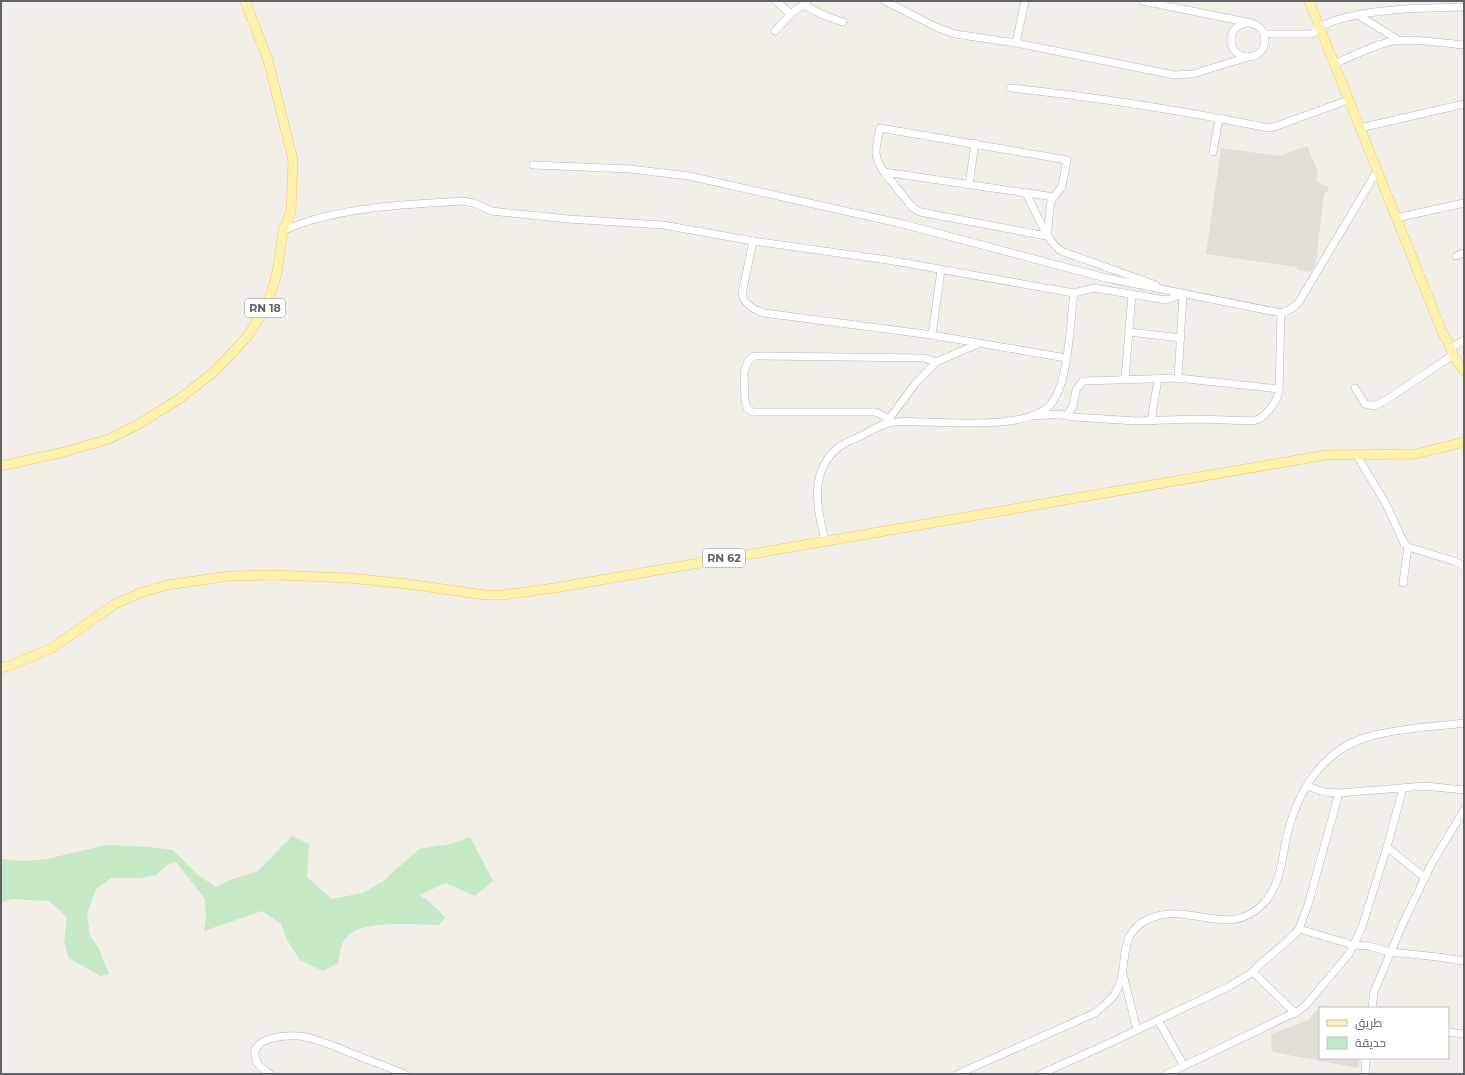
<svg xmlns="http://www.w3.org/2000/svg" width="1465" height="1075" font-family="Montserrat,Cairo,sans-serif">
<rect width="100%" height="100%" fill="#f1efe8"/>
<g fill="#e1ded6">
<polygon points="1307,146 1318,172 1316,180 1320,184 1328,186 1328,192 1324,193 1316,264 1311,272 1297,270 1297,267 1206,254 1221,148 1279,156"/>
<polygon points="1322,1005 1336,1008 1320,1008 1320,1058 1360,1058 1358,1068 1272,1052 1271,1034 1308,1020"/>
</g>
<path fill="#c5e8c5" d="M292,836L309,844L307,877L332,899L363,893L382,882L419,849L451,844L470,837L493,881L475,896L446,883L419,895L430,902L445,917L439,925C415,925 371,920 351,933C341,939 340,952 338,963L323,971L300,960L287,940L281,924L262,911L204,931L206,918L205,899L176,862L167,865L156,875L139,878H111L96,889L87,914L90,936L99,949L109,974L100,976L69,958L64,943L67,917L49,901L12,899L1,902V859L22,861L47,859L106,845L149,847L173,850L198,875L216,887L230,880L258,871Z"/>
<g fill="none" stroke-linecap="round" stroke-linejoin="round">
<g stroke="#b5b8bc" stroke-width="8">
<g id="minor">
<polyline points="776,1 791,14"/>
<polyline points="885,1 936,27 955,34 1016,43 1174,75 1193,74 1251,56"/>
<polyline points="1143,1 1251,23"/>
<path d="M803,4C816,13 828,17 843,22"/>
<polyline points="1358,15 1400,41"/>
<circle cx="1248" cy="40" r="17"/>
<polyline points="775,31 791,14 807,1"/>
<path d="M1264,34H1311C1316,33 1317,30 1320,27C1327,23 1336,20 1344,18C1383,8 1423,8 1464,7"/>
<polyline points="1016,43 1025,1"/>
<path d="M1334,64C1353,56 1373,45 1393,41C1414,38 1442,43 1464,45"/>
<path d="M1010,88C1097,97 1184,111 1269,128L1274,127L1348,100"/>
<polyline points="1360,128 1464,104"/>
<polyline points="1213,152 1219,118"/>
<path d="M533,165L630,169L689,176L903,224L1106,278L1281,313C1289,311 1293,308 1299,302L1377,171"/>
<path d="M884,172L912,207L920,212L1047,236L1051,201L1062,186L1067,160L880,128C876,148 872,155 884,172L1054,197"/>
<polyline points="969,185 975,143"/>
<path d="M1026,194C1037,212 1044,238 1061,251L1156,285"/>
<polyline points="1396,218 1464,203"/>
<path d="M283,231C292,227 302,223 312,220C361,206 412,204 463,201L474,203L491,211L568,219L663,225L753,241L888,260L1074,293L1094,288L1166,300L1183,294"/>
<path d="M753,241L742,294C746,306 753,309 764,313L932,335L1066,358"/>
<polyline points="1456,256 1464,253"/>
<polyline points="1129,332 1181,338"/>
<polyline points="932,335 941,270"/>
<polyline points="1451,348 1464,340"/>
<polyline points="1178,378 1183,294"/>
<polyline points="1125,379 1132,294"/>
<polyline points="1355,388 1365,404 1374,406 1386,400 1453,355"/>
<polyline points="1067,415 1073,406 1076,390 1083,381 1178,378 1279,389"/>
<path d="M1036,416L1059,414L1074,417L1136,421L1198,419L1254,421C1266,417 1275,404 1279,393L1281,313"/>
<polyline points="889,419 915,384 936,362"/>
<polyline points="1151,421 1158,379"/>
<polyline points="886,423 889,419 876,412 752,412 747,408 745,401 744,372 748,361 754,356 924,358 936,362 978,344"/>
<polyline points="1356,454 1386,504 1404,543 1408,547 1454,561 1464,566"/>
<path d="M825,541C817,507 808,471 840,446C846,442 852,440 859,437C868,433 876,426 886,424C897,420 911,422 922,422C954,422 1029,430 1051,404C1069,382 1070,323 1074,293"/>
<polyline points="1403,583 1408,547"/>
<polyline points="1307,786 1324,792 1339,793 1425,786 1464,790"/>
<polyline points="1387,847 1425,878"/>
<polyline points="1299,929 1353,945 1368,946 1391,952 1438,957 1464,961"/>
<polyline points="1253,972 1295,1013"/>
<polyline points="1123,974 1137,1030"/>
<polyline points="1372,1008 1374,992 1403,923 1432,863 1464,810"/>
<polyline points="1158,1020 1184,1066"/>
<polyline points="1448,1032 1464,1034"/>
<path d="M270,1074C263,1069 256,1065 255,1056C252,1037 286,1035 299,1036C315,1038 331,1045 346,1051C365,1059 385,1066 405,1074"/>
<path d="M958,1074L1095,1013C1103,1006 1111,1001 1116,992C1131,966 1114,935 1149,919C1188,900 1229,941 1264,903C1281,885 1282,857 1287,835C1298,790 1324,748 1371,736C1401,728 1433,727 1464,723"/>
<polyline points="1041,1074 1116,1040 1230,986 1253,972 1257,967 1294,935 1299,929 1308,905 1339,793"/>
<polyline points="1167,1074 1298,1011 1306,1005 1349,954 1356,940 1362,927 1387,847 1403,788"/>
<polyline points="1365,1074 1366,1058"/>
</g>
</g>
<g stroke="#f2c960" stroke-width="10">
<g id="major">
<polyline points="1309,1 1443,334 1449,344 1453,355 1464,371"/>
<polyline points="1,466 64,452 109,439 139,424 179,399 215,371 247,337 267,306 277,273 283,231 291,211 293,160 268,60 245,1"/>
<polyline points="1,668 9,666 52,648 115,604 140,593 167,585 229,576 276,575 349,578 408,584 485,595 503,595 554,588 1326,455 1415,454 1464,442"/>
</g>
</g>
<use href="#minor" stroke="#fff" stroke-width="7"/>
<use href="#major" stroke="#fff2af" stroke-width="9"/>
</g>
<g text-anchor="middle" dominant-baseline="central" stroke-width="3" stroke-linejoin="round" paint-order="stroke">
<g fill="#fff" stroke="#8f9295" stroke-width="1">
<rect x="245" y="299" width="40" height="18" rx="3"/>
<rect x="703" y="549" width="42" height="18" rx="3"/>
</g>
<g font-size="11" font-weight="bold" fill="#5f6368">
<text x="265" y="308">RN 18</text>
<text x="724" y="558">RN 62</text>
</g>
</g>
<rect width="1465" height="1075" fill="none" stroke="#5f6368" stroke-width="4"/>
<rect x="1319" y="1007" width="130" height="52" fill="#ffffff" stroke="#bfc1c3"/>
<rect x="1327" y="1020" width="20" height="6" fill="#fff2af" stroke="#bfc1c3"/>
<text x="1355" y="1027" font-size="12" fill="#5f6368">طريق</text>
<rect x="1327" y="1037" width="20" height="12" fill="#c5e8c5" stroke="#bfc1c3"/>
<text x="1355" y="1047" font-size="12" fill="#5f6368">حديقة</text>
</svg>
